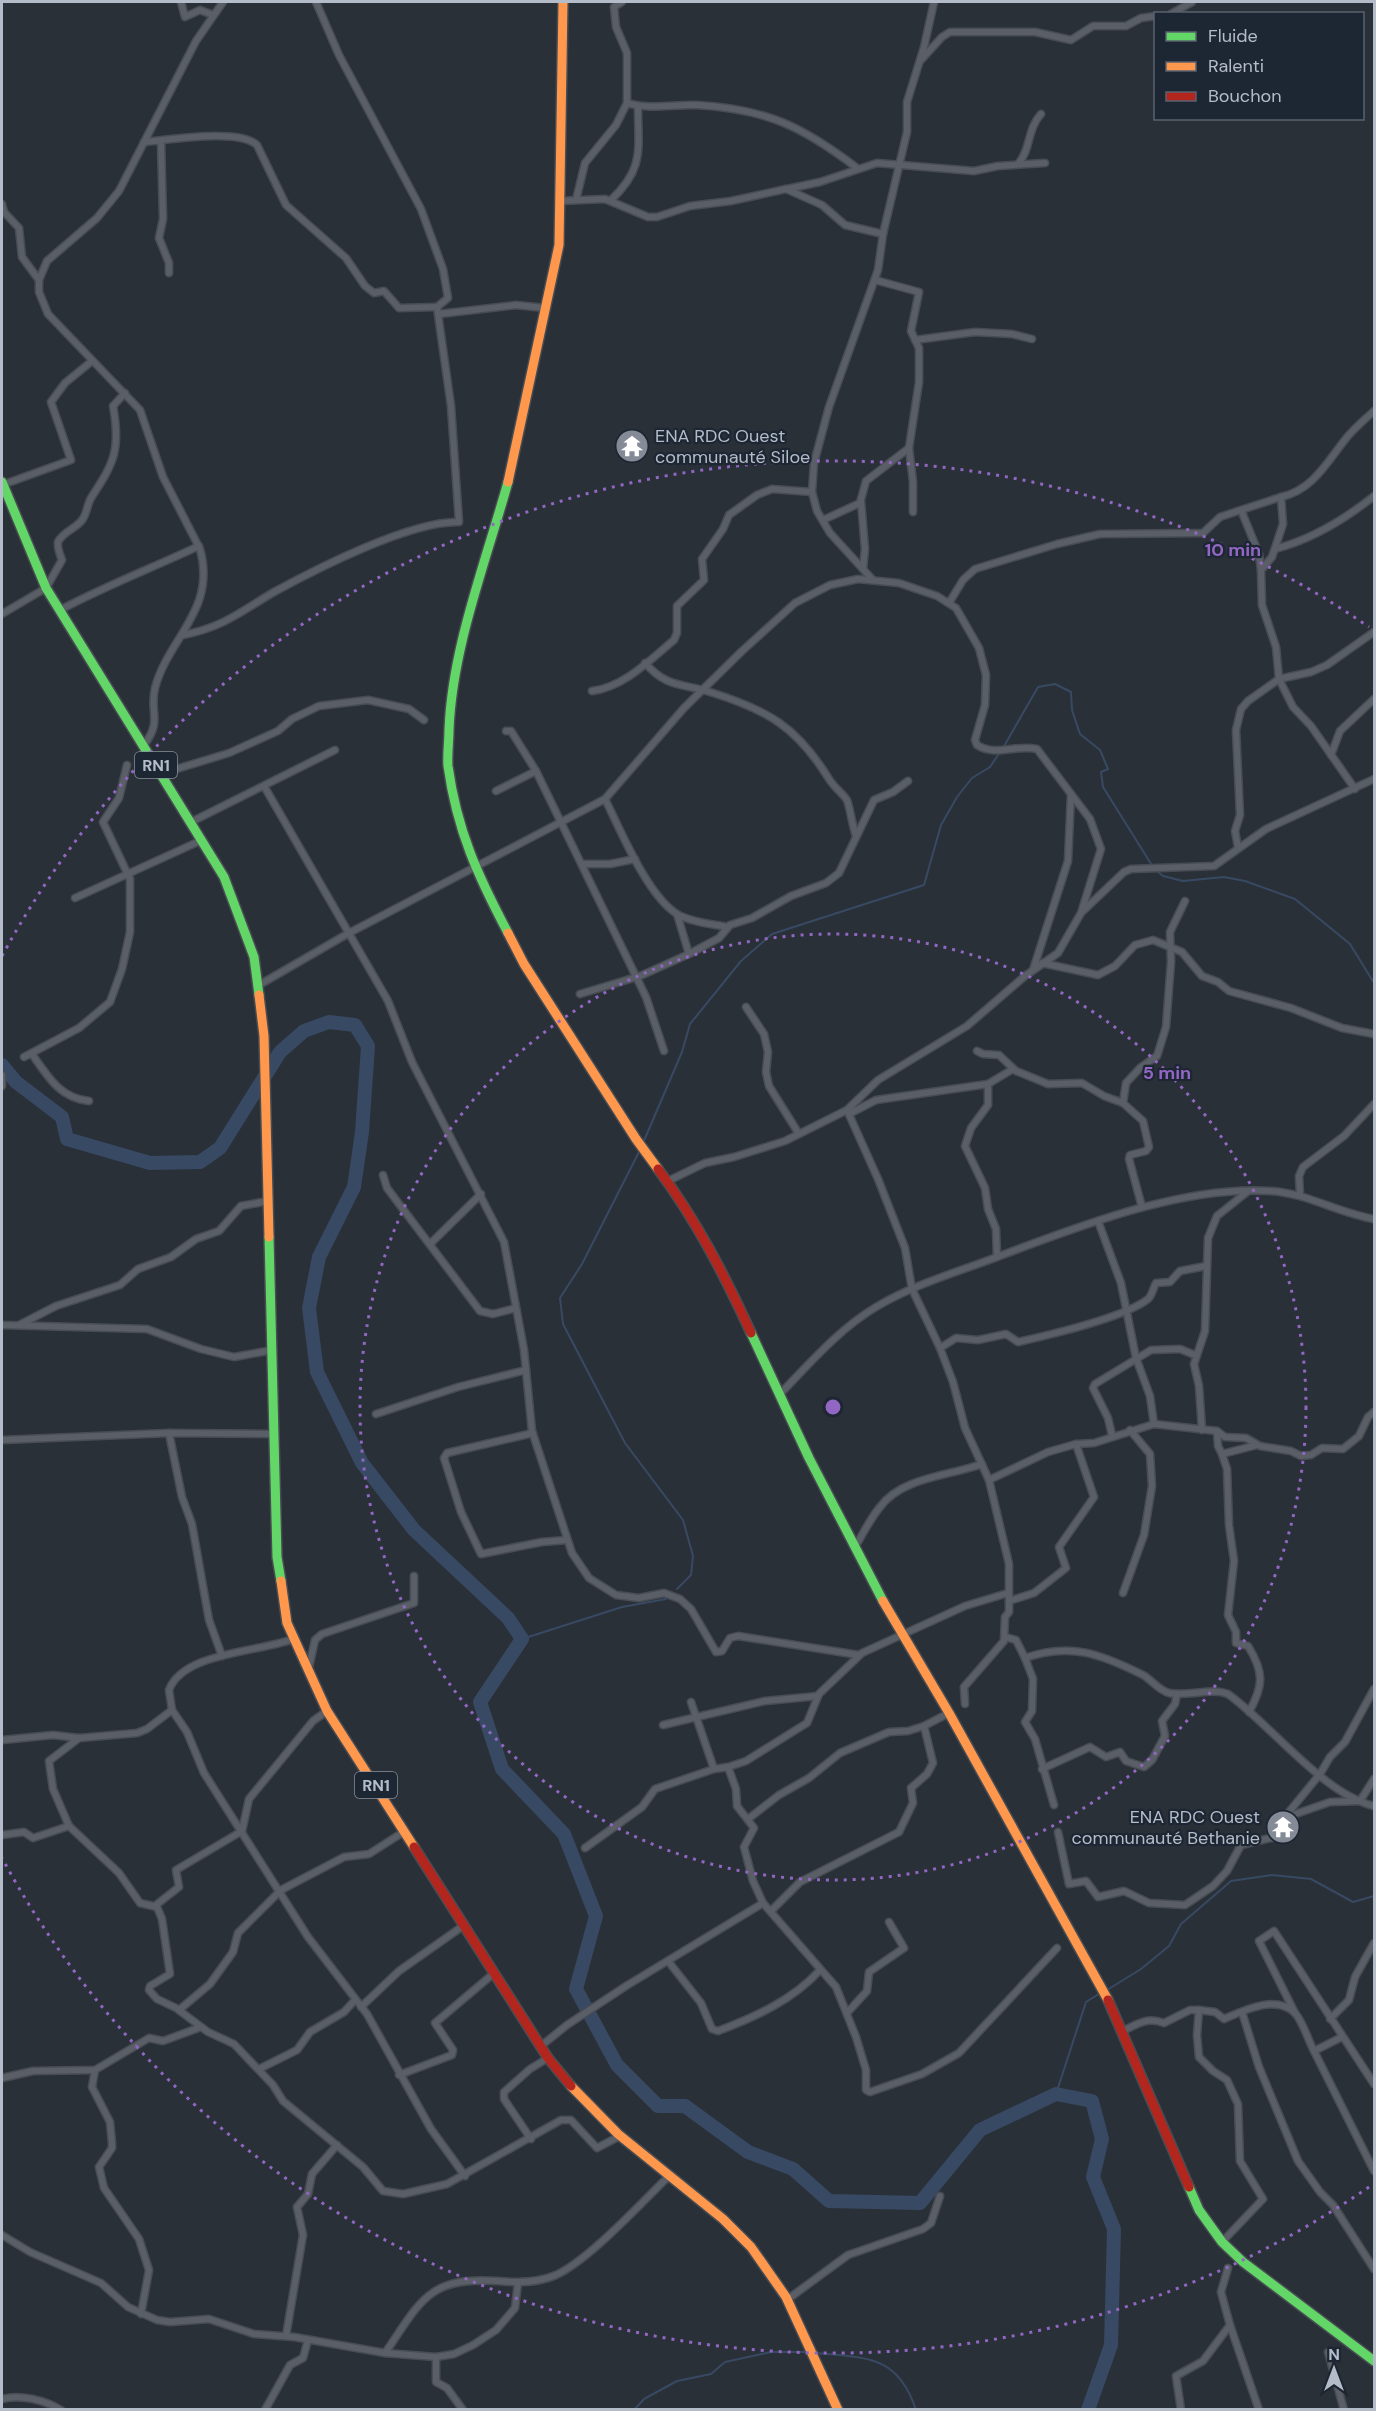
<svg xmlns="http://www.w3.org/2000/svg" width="1376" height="2411" font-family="'DM Sans',sans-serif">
<rect width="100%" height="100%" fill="#2a3038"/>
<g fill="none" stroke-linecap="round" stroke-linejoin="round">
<g stroke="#384963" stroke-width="2">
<polyline points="1003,748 1038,687 1055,684 1071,692 1072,710 1080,734 1100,750 1108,769 1101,772 1103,787 1153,867"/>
<polyline points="1157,871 1163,876 1183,881 1224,877 1245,881 1295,899 1350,944 1374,983"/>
<polyline points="643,1143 682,1052 690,1024 741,961 772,934 924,885 941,825 957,797 972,778 990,767 1000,752"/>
<polyline points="641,1148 582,1264 560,1298 563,1324 625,1443 683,1520 693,1556 691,1575 677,1589"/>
<polyline points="522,1639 622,1607 666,1599"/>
<polyline points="1107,1990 1141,1969 1169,1946 1181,1924 1231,1881 1272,1875 1311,1879 1353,1902 1374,1896"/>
<polyline points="1056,2094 1086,2002 1102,1992"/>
<path d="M816,2353C867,2358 898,2355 916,2410"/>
<polyline points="634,2410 644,2399 677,2381 711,2374 725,2362 771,2352 808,2352"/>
</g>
<polyline stroke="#384963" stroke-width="14" points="2,1065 16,1082 62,1117 67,1139 150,1163 200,1162 220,1148 280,1052 304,1031 329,1022 355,1025 368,1046 362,1132 354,1187 319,1257 309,1308 317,1372 362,1463 414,1530 508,1618 522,1639 480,1702 502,1769 564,1834 596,1916 576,1989 617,2065 658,2106 685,2106 748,2152 793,2169 829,2201 920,2203 980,2130 1056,2094 1092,2101 1102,2139 1093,2177 1114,2229 1111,2345 1088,2410"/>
<g stroke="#484c53" stroke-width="9">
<g id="street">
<polyline points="181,2 185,17 200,10 213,15"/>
<polyline points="1171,14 1192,2"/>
<polyline points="921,60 942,37 950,32 1035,32 1071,40 1093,26 1126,26 1141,18 1156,16"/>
<path d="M627,103C650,110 673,104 697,105C766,109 802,126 857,168"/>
<polyline points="161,141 163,219 159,238 169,263 169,273"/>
<path d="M144,142C171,140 238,128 257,145L286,205L346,258L365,286L374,293L384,291L399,308L437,307"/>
<path d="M1018,164C1031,150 1027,129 1041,114"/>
<polyline points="787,189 820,182 877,163 974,171 998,166 1045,163"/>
<polyline points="576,200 585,163 616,125 627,103 627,53 616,27 614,7 622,2"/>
<path d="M611,200C645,168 638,149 638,107"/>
<polyline points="559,201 605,199 648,217 657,217 690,206 731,201 786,189 822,205 845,225 883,234"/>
<polyline points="2,204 4,212 19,228 22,257 39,280"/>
<polyline points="439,314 516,305 545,308"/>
<polyline points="915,340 975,332 1012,334 1032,339"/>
<polyline points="909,448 913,482 913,512"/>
<polyline points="2,485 71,460 51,402 65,383 92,361"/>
<polyline points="861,501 865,549 863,569"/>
<polyline points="1241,510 1281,497"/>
<polyline points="823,520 860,503 866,481 909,448 919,382 919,348 911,331 919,292 875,280"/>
<path d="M1275,549C1313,539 1344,520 1374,496"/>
<polyline points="872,579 830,533 817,511 812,492 814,463 829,407 878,270 883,234 907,132 907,102 924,47 934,2"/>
<polyline points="949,603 963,580 975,569 1057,544 1100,534 1203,533 1220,517 1241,510 1259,554 1261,570"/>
<path d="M60,610C105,586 152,568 199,546"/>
<path d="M2,614L46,588L62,560C60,555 57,547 58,542C62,532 77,528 82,520C87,514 87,505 91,498C114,463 121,450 113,406L125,393"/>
<path d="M183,635C224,627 240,612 274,592C318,568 410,521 459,522L451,406L437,307L448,298L443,269L421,209L339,55L316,2"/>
<path d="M645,663C667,688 681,683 710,692C768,710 797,727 829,779C834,787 842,793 847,800C849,804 853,828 856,836"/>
<path d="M592,691C624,687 650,660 674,640L677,633V606L704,580L702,559L723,529L729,515L757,495L772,489L812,492"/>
<polyline points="506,731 511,731 536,771"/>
<path d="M144,745C163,720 149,713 155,688C168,638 217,610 200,549L163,477L140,410L48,314L39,292V280L47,261L97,218L119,191L196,41L223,2"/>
<polyline points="1331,755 1340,731 1374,699"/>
<polyline points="160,774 229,753 278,731 292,719 319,706 368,700 409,709 424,720"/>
<polyline points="264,786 388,1001 412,1062 504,1242 524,1350 532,1431 572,1553 589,1578 616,1595 639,1598 664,1593 680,1599 691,1609 716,1652 722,1651 730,1638 738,1636 859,1655"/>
<path d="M1355,789L1311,726L1293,707L1279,679L1276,647L1262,605L1261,570L1272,557L1283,524L1281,497C1312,490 1326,464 1344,441C1352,430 1364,420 1374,411"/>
<polyline points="496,791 536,771 646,997 664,1051"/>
<path d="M605,799C621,831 647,895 677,914C690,922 712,924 727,927"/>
<polyline points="191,822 335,750"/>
<polyline points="1238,847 1235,831 1240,815 1236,730 1241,709 1248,701 1279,679 1311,672 1327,665 1374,632"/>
<polyline points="582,864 610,864 635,859"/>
<polyline points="75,898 202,840"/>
<polyline points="1083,911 1124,872 1131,869 1214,866 1266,829 1374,779"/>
<polyline points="677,914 689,954"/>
<polyline points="1042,963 1098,975 1115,966 1135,945 1153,940 1182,952 1202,976 1218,982 1229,991 1291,1008 1342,1028 1374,1034"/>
<polyline points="1033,970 1068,861 1071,794"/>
<path d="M259,985L349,933L605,799L684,708L741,652L795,603L830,585L858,579L899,583L937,596L956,608L979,648L986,675L985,705L975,740L977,745C995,757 1018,744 1037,749L1090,819L1101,849L1081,913L1058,953L1025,976L967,1026L878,1080L847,1110L785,1141L734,1157L705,1163L668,1181"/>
<polyline points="580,994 640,976 689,954 719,938 730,925 752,918 791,896 826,883 839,873 874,800 893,792 908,781"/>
<polyline points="746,1007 764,1034 768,1052 766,1072 769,1086 799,1134"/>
<polyline points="977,1051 983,1054 999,1055 1016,1071 1048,1084 1082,1083 1104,1096 1123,1103 1143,1121 1149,1147 1146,1151 1130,1155 1129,1159 1142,1207"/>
<path d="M32,1054C48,1077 60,1098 89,1101"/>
<polyline points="24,1057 79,1028 110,1002 122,969 130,932 130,879 103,822 119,798 127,765"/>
<polyline points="2,1075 2,1086"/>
<polyline points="988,1084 988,1105 971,1128 965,1146 985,1188 988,1209 996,1229 997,1257"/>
<polyline points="1123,1103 1126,1083 1140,1068 1157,1056 1166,1027 1171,962 1170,932 1185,901"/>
<polyline points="847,1110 878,1179 905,1248 912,1289 940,1348 953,1382 965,1428 989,1480 1009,1564 1009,1612 1005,1617 1004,1641 964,1687 965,1704"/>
<polyline points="849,1114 876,1100 988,1084 1013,1069"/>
<polyline points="383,1175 387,1188 480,1311 493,1314 516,1308"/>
<polyline points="1300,1195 1299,1176 1303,1167 1344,1136 1374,1104"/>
<polyline points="1098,1221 1121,1283 1136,1358 1150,1396 1154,1424"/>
<polyline points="430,1244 481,1194"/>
<polyline points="2,1325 147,1329 201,1349 234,1357 273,1350"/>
<polyline points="19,1325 56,1306 120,1285 138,1269 171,1257 196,1239 219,1231 241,1206 268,1201"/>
<path d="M940,1348L956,1338L978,1340L1006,1334L1018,1342C1049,1335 1124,1318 1148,1299C1152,1296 1153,1288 1156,1283L1170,1282L1180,1271L1206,1266"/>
<path d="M779,1395C810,1363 839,1329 876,1307C911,1286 951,1274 989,1260C1072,1229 1181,1185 1270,1191C1307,1193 1338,1213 1374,1219"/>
<polyline points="376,1414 458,1387 526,1370"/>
<polyline points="1202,1430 1199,1386 1194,1364 1205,1331 1208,1238 1217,1216 1247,1192"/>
<polyline points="1217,1431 1218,1446 1222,1454"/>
<polyline points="169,1433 182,1497 192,1524 209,1620 222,1656"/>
<polyline points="533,1433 447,1453 444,1458 461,1512 481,1554 542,1542 567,1540"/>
<polyline points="1112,1435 1108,1418 1093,1388 1095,1384 1151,1350 1180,1349 1195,1355"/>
<polyline points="2,1440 169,1433 274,1434"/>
<polyline points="989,1480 1048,1452 1076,1444 1094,1443 1154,1424 1217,1431 1225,1437 1246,1438 1260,1446 1291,1451 1301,1456 1311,1455 1322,1448 1343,1449 1359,1436 1368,1417 1374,1412"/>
<path d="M855,1547C863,1534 870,1519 880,1507C902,1477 949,1476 982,1464"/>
<polyline points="1123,1593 1144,1535 1152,1486 1150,1454 1130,1430"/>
<polyline points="1009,1601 1034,1593 1066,1568 1059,1547 1094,1497 1076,1444"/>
<path d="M1005,1637L1016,1640L1025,1658C1070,1642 1101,1654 1143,1675C1152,1680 1158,1690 1169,1693C1188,1697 1211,1687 1228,1694C1271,1725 1323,1794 1374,1806"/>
<polyline points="1025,1658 1033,1679 1032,1711 1025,1722 1035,1739 1054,1805"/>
<polyline points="309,1667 315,1640 322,1634 414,1603 414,1576"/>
<polyline points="172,1710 187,1732 204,1773 308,1937 367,2014 431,2129 465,2176"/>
<path d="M1249,1712C1264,1685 1264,1672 1248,1646L1236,1643V1632L1228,1615L1234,1561L1229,1525L1227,1469L1222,1454L1257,1445"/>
<polyline points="663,1725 765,1701 818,1696"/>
<polyline points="79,1738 49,1761 53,1789 69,1826 119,1873 140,1903 157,1907 162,1919 170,1974 150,1986 149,1990 157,1999 176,2008 208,2032 234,2044 273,2085 283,2101 363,2167 383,2191 403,2194 447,2184 561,2120 571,2120 597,2148 620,2136"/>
<path d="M2,1740L53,1735L79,1738L137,1733L147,1729L172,1710L169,1690C183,1652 260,1652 293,1639"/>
<polyline points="728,1767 746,1761 807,1723 819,1694 862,1653 965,1606 1008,1593"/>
<polyline points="1042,1769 1090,1747 1106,1757 1120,1752 1126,1761 1144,1767 1152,1760 1165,1736 1162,1721 1175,1704 1177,1694"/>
<polyline points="1284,1818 1330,1802 1360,1801 1374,1779"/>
<polyline points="748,1819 779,1795 809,1778 840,1753 889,1732 908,1731 924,1726 949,1713"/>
<polyline points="1058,1832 1069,1884 1086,1881 1098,1897 1124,1891 1149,1903 1185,1905 1213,1886 1227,1871 1241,1845 1275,1837 1275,1823 1284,1818 1320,1774 1330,1757 1345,1742 1374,1689"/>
<polyline points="2,1835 24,1832 33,1838 69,1826"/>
<polyline points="585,1848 642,1807 655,1789 714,1769"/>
<polyline points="763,1903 836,1987 856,2037 866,2070 866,2090 870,2092 922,2074 959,2053 1057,1948"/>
<polyline points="156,1905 179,1887 176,1870 242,1831 249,1799 313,1721 327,1711"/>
<polyline points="771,1911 800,1882 899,1832 913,1803 911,1788 927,1774 933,1763 924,1726"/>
<path d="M668,1961L701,2003L712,2029L718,2031C755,2017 793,2000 820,1970"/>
<polyline points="361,2007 399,1971 463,1926"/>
<polyline points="179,2010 210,1984 233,1952 238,1933 281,1890 344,1857 369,1854 405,1831"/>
<polyline points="1199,2010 1197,2035 1199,2057 1213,2071 1227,2080 1238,2104 1240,2161 1263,2199 1222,2242"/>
<polyline points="1242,2012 1259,2067 1298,2161 1320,2192 1333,2205 1374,2269"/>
<polyline points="847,2013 867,1991 869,1972 904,1948 889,1922"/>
<polyline points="1295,2013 1259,1941 1274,1931 1374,2084"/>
<polyline points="1330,2019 1349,2000 1355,1977 1374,1943"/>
<path d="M1123,2031C1138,2023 1148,2017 1164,2023L1190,2010H1199L1215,2012L1224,2019C1243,2011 1275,1994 1295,2013C1303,2022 1308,2040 1314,2051L1342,2037"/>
<polyline points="541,2046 567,2025 626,1986 763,1903 753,1881 744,1847 754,1828 737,1806 736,1789 728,1767 714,1769 691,1702"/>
<polyline points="1314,2051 1374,2171"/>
<polyline points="259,2069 297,2050 310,2032 344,2012 355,2000"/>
<polyline points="95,2070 92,2087 110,2122 112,2143 112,2148 99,2167 104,2188 139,2239 149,2270 141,2314"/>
<polyline points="399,2075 452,2055 453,2050 435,2023 493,1974"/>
<polyline points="2,2078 33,2071 95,2070 149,2038 163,2041 201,2027"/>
<polyline points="531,2139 504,2099 504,2092 530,2069 548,2058"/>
<path d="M2,2235L30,2252L101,2283L128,2307L157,2320L170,2322L209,2319L254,2334L294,2337L385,2353C421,2301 428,2276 498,2281C518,2283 537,2283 556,2275C589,2260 641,2203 669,2176"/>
<polyline points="788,2299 848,2255 923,2229 931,2223 940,2196"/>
<polyline points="1230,2325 1259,2410"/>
<polyline points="286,2336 303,2235 297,2207 308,2194 312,2174 337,2145"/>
<polyline points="1328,2352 1344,2410"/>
<polyline points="385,2353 436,2357 454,2354 473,2345 496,2330 515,2308 518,2283"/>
<polyline points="436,2357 436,2382 447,2388 463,2410"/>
<path d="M2,2399C20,2394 45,2400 61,2410"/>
<polyline points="265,2410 290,2365 303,2358 308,2340"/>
<polyline points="1181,2410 1176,2376 1203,2361 1230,2325 1221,2292 1228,2268"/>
</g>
</g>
<g stroke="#484c53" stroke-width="12">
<g id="fast">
<polyline points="2,482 46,588 224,877 254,957 259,995"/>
<path d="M508,933C478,876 457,831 448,766C447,755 449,742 449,730C452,648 486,561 508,482"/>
<polyline points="269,1237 277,1557 281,1581"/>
<polyline points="751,1333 809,1458 883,1601"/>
<polyline points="1189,2187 1199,2210 1222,2242 1243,2262 1374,2361"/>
</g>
</g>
<g stroke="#484c53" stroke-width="12">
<g id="slow">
<polyline points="508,482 559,245 563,2"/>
<polyline points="508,933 524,964 636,1139 658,1169"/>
<polyline points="259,995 264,1036 269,1237"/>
<polyline points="281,1581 287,1623 327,1711 414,1847"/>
<polyline points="883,1601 949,1713 1108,2000"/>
<polyline points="571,2086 618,2134 723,2219 751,2247 786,2297 838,2410"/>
</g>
</g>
<g stroke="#484c53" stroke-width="12">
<g id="jam">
<path d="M658,1169C696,1220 724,1274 751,1333"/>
<polyline points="414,1847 548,2058 571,2086"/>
<polyline points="1108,2000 1189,2187"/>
</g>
</g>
<use href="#street" stroke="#5a5e66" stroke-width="6"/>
<use href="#fast" stroke="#63d668" stroke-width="9"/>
<use href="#slow" stroke="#ff974d" stroke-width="9"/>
<use href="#jam" stroke="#b3261e" stroke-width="9"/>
</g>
<g fill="none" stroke="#9266c3" stroke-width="3" stroke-dasharray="3 6">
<circle cx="833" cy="1407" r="473"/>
<path d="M1369 2187A946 946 0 0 1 2 1858M2 956A946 946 0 0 1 1369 627"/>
</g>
<defs>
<g id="temple-disc" transform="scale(1.725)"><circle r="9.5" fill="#848b96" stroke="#1d2633"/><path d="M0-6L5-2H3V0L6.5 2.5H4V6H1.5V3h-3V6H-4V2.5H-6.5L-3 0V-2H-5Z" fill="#fff"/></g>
</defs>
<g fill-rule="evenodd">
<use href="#temple-disc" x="632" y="446"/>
<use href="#temple-disc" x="1283" y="1827"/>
</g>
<g text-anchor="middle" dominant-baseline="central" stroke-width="4.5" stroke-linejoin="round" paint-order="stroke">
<g fill="#1d2633" stroke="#878f9c" stroke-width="1.5">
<rect x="135" y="752" width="42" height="26" rx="4.5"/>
<rect x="355" y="1772" width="42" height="26" rx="4.5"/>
</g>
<g font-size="16" font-weight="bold" fill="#b4bcc9">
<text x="156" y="765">RN1</text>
<text x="376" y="1785">RN1</text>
</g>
<g font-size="18" fill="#b4bcc9" stroke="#1d2633" text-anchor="start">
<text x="655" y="436">ENA RDC Ouest<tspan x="655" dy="21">communauté Siloe</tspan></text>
<text x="1260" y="1817" text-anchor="end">ENA RDC Ouest<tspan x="1260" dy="21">communauté Bethanie</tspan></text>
</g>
</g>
<circle cx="833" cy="1407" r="9" fill="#9266c3" stroke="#1d2633" stroke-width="3"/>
<g font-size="18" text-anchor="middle" font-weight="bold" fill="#9266c3" stroke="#1d2633" stroke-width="4.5" stroke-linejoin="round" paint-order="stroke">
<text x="1233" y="556">10 min</text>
<text x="1167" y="1079">5 min</text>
</g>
<rect width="1376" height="2411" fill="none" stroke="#b4bcc9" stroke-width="6"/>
<rect x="1154" y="12" width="210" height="108" fill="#1d2633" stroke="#59626f" stroke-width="1.5"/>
<rect x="1166" y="32" width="30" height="9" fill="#63d668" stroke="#59626f" stroke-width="1.5"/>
<text x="1208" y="42" font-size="18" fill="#b4bcc9">Fluide</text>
<rect x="1166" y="62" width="30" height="9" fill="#ff974d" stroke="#59626f" stroke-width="1.5"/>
<text x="1208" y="72" font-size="18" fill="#b4bcc9">Ralenti</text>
<rect x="1166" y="92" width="30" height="9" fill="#b3261e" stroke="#59626f" stroke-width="1.5"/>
<text x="1208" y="102" font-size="18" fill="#b4bcc9">Bouchon</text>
<g transform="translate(1334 2369)" stroke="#1d2633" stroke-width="4.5" paint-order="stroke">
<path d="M0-4.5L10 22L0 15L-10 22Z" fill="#b4bcc9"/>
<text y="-9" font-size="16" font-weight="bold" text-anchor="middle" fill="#b4bcc9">N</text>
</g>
</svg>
